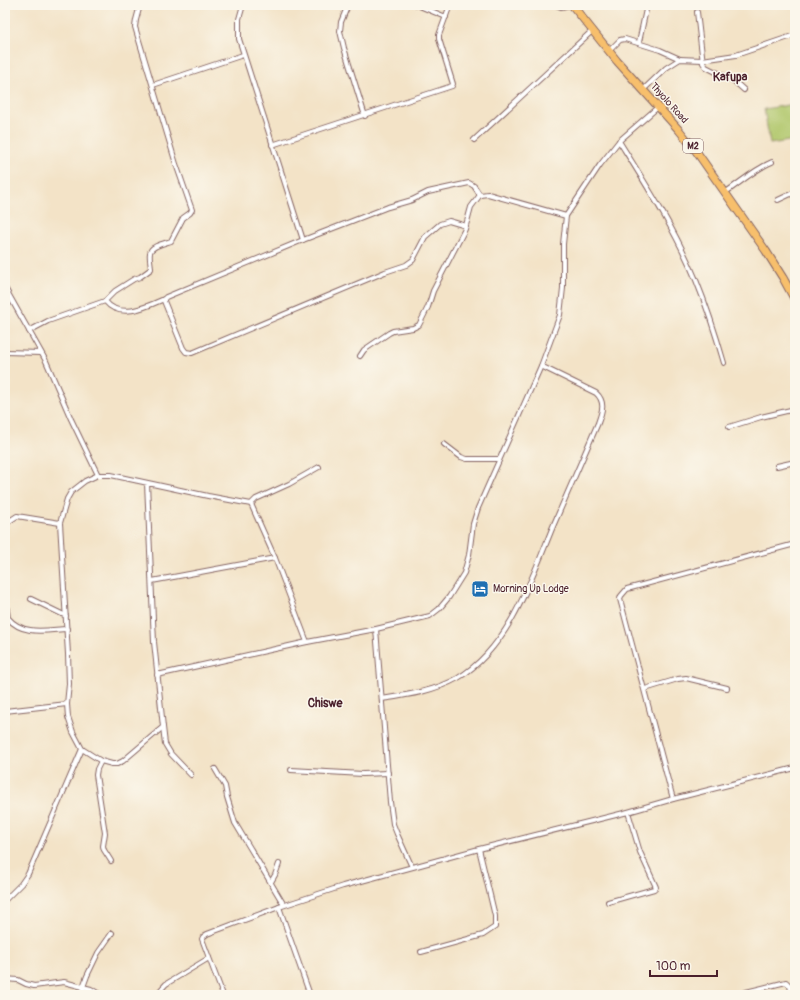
<svg xmlns="http://www.w3.org/2000/svg" width="800" height="1000" font-family="Pangolin,sans-serif">
<rect width="100%" height="100%" fill="#fbf7ec"/>
<filter id="ink" filterUnits="userSpaceOnUse"><feTurbulence type="fractalNoise" baseFrequency=".025" numOctaves="2"/><feDisplacementMap in="SourceGraphic" scale="8" xChannelSelector="R" yChannelSelector="G"/><feConvolveMatrix kernelMatrix="1 2 1 2 8 2 1 2 1" color-interpolation-filters="sRGB"/></filter>
<filter id="wash" filterUnits="userSpaceOnUse"><feTurbulence type="fractalNoise" baseFrequency=".012" numOctaves="4" result="noise"/><feDisplacementMap in="SourceGraphic" scale="16" xChannelSelector="R" yChannelSelector="G"/><feGaussianBlur stdDeviation="0.9" result="paint"/><feColorMatrix in="noise" values="0 0 0 0 0 0 0 0 0 0 0 0 0 0 0 0 0 1.4 0 .05"/><feComposite in="paint" operator="in"/></filter>
<g filter="url(#wash)">
<rect width="100%" height="100%" fill="#f3e3c7"/>
<polygon fill="#b1c76c" stroke="#7e734c" points="795,104 795,140 770,144 764,109"/>
</g>
<g filter="url(#ink)">
<g fill="none" stroke-linecap="round" stroke-linejoin="round">
<g stroke="#856462" stroke-width="6">
<g id="street">
<polyline points="243,5 239,19 239,39 303,240"/>
<polyline points="348,5 341,22 340,31 344,48 365,116"/>
<polyline points="417,5 446,17"/>
<polyline points="556,5 561,7 570,5"/>
<polyline points="697,12 703,63 706,67 734,81 744,90"/>
<polyline points="639,42 647,5"/>
<polyline points="609,51 620,40 625,39 660,50 680,59"/>
<polyline points="153,85 243,55"/>
<polyline points="643,90 666,68 680,59 702,60 736,55 795,35"/>
<polyline points="474,140 592,31"/>
<path d="M619,141C647,186 676,231 696,280C707,307 716,335 724,363"/>
<polyline points="272,145 452,86 453,84 439,39 439,35 450,5"/>
<path d="M726,192C741,182 755,169 772,162"/>
<polyline points="778,200 795,192"/>
<polyline points="466,226 449,221 440,224 425,237 413,260 406,265 385,272 192,353 186,352 183,348 164,301 164,299 166,297 303,240 388,207 412,200 428,192 469,183 474,186 480,195"/>
<polyline points="5,288 46,361 71,419 98,475"/>
<path d="M105,301C120,320 146,307 164,299"/>
<path d="M29,331L48,321L105,301L115,291L134,279L140,277L151,269C151,264 149,258 150,253C150,246 165,243 171,241L183,218L190,213L192,210L176,164L135,27L136,20L140,5"/>
<polyline points="5,352 41,353"/>
<polyline points="360,356 364,350 389,333 393,331 413,328 419,325 428,307 433,291 465,229 471,207 480,195 488,194 566,216"/>
<polyline points="729,427 761,417 795,409"/>
<polyline points="444,444 461,457 467,459 499,459"/>
<polyline points="777,466 795,462"/>
<polyline points="147,483 154,642 163,727 123,761 117,764 112,764 101,761 82,749 73,732 68,717 67,704 69,684 68,654 60,523 67,499 71,492 85,481 98,475 111,475 208,496 251,504 275,558 307,642"/>
<polyline points="251,504 256,499 289,484 319,467"/>
<polyline points="8,522 17,516 60,523"/>
<polyline points="152,581 275,558"/>
<path d="M5,597L8,618C23,636 46,630 67,629"/>
<polyline points="31,599 66,616"/>
<polyline points="376,629 390,802 393,824 397,834 412,867"/>
<polyline points="157,675 307,642 376,629 430,616 439,609 449,597 464,573 469,555 473,524 478,508 541,366 560,315 563,288 563,244 566,216 600,165 619,141 658,107"/>
<polyline points="645,689 678,679 686,678 727,688"/>
<path d="M382,699C408,695 435,691 458,678C510,647 532,577 554,524C569,490 583,457 598,423C602,412 606,402 596,393L541,366"/>
<polyline points="5,711 67,704"/>
<polyline points="163,727 165,744 171,754 191,775"/>
<polyline points="101,761 97,769 96,775 105,833 103,846 104,850 111,861"/>
<polyline points="215,769 225,786 227,797 235,823 284,905"/>
<polyline points="291,770 363,774 388,773"/>
<polyline points="673,799 620,599 621,596 627,589 795,544"/>
<polyline points="271,882 275,875 279,864"/>
<polyline points="5,900 21,884 28,874 82,749"/>
<polyline points="608,902 654,889 656,887 640,852 628,812"/>
<polyline points="279,907 310,995"/>
<polyline points="421,952 483,935 495,927 495,916 479,849"/>
<polyline points="5,979 18,980 26,984 34,986 64,982 83,987 87,976 98,953 112,933"/>
<polyline points="746,992 786,982 790,986 792,995"/>
<polyline points="83,995 83,987 91,989 101,995"/>
<polyline points="156,995 166,984 209,958"/>
<polyline points="223,995 202,939 203,937 207,934 279,907 343,886 479,849 628,812 673,799 795,768"/>
</g>
</g>
<g stroke="#856462" stroke-width="9">
<polyline id="highway" points="572,5 617,61 679,130 696,151 766,251 783,278 795,300"/>
</g>
<use href="#street" stroke="#fff" stroke-width="4"/>
<use href="#highway" stroke="#f7bf6c" stroke-width="7"/>
</g>
</g>
<defs>
<g id="hotel-square" transform="scale(0.9)"><rect x="-9" y="-9" width="18" height="18" rx="4" fill="#1f6fb2" stroke="#fbf7ec"/><path d="M-6-4.5h1.5V1H6V5H4.5V3h-9V5H-6ZM-4 0a1.8 1.8 0 1 1 3.6 0ZM.5 0V-2.5h3Q6-2.5 6 0Z" fill="#fff"/></g>
</defs>
<g fill-rule="evenodd">
<use href="#hotel-square" x="480" y="589"/>
</g>
<g text-anchor="middle" dominant-baseline="central" stroke-width="3" stroke-linejoin="round" paint-order="stroke">
<rect fill="#fbf7ec" stroke="#7f6065" stroke-width="1" x="683" y="139" width="20" height="14" rx="3"/>
<g font-size="9" font-weight="bold" fill="#4a1f2b">
<text x="693" y="146">M2</text>
</g>
<g font-size="10" fill="#4a1f2b" stroke="#fbf7ec">
<text transform="translate(669 103) rotate(48)">Thyolo Road</text>
</g>
<g font-size="10" fill="#4a1f2b" stroke="#fbf7ec" text-anchor="start">
<text x="493" y="589">Morning Up Lodge</text>
</g>
<g font-size="12" font-weight="bold" fill="#4a1f2b" stroke="#fbf7ec">
<text x="730" y="77">Kafupa</text>
<text x="325" y="703">Chiswe</text>
</g>
</g>
<rect width="800" height="1000" fill="none" stroke="#fbf7ec" stroke-width="20"/>
<path d="M650 970v6h67v-6" fill="none" stroke="#4a1f2b" stroke-width="2"/>
<text x="656" y="970" font-size="12" fill="#4a1f2b" stroke="#fbf7ec" stroke-width="3" paint-order="stroke">100 m</text>
</svg>
